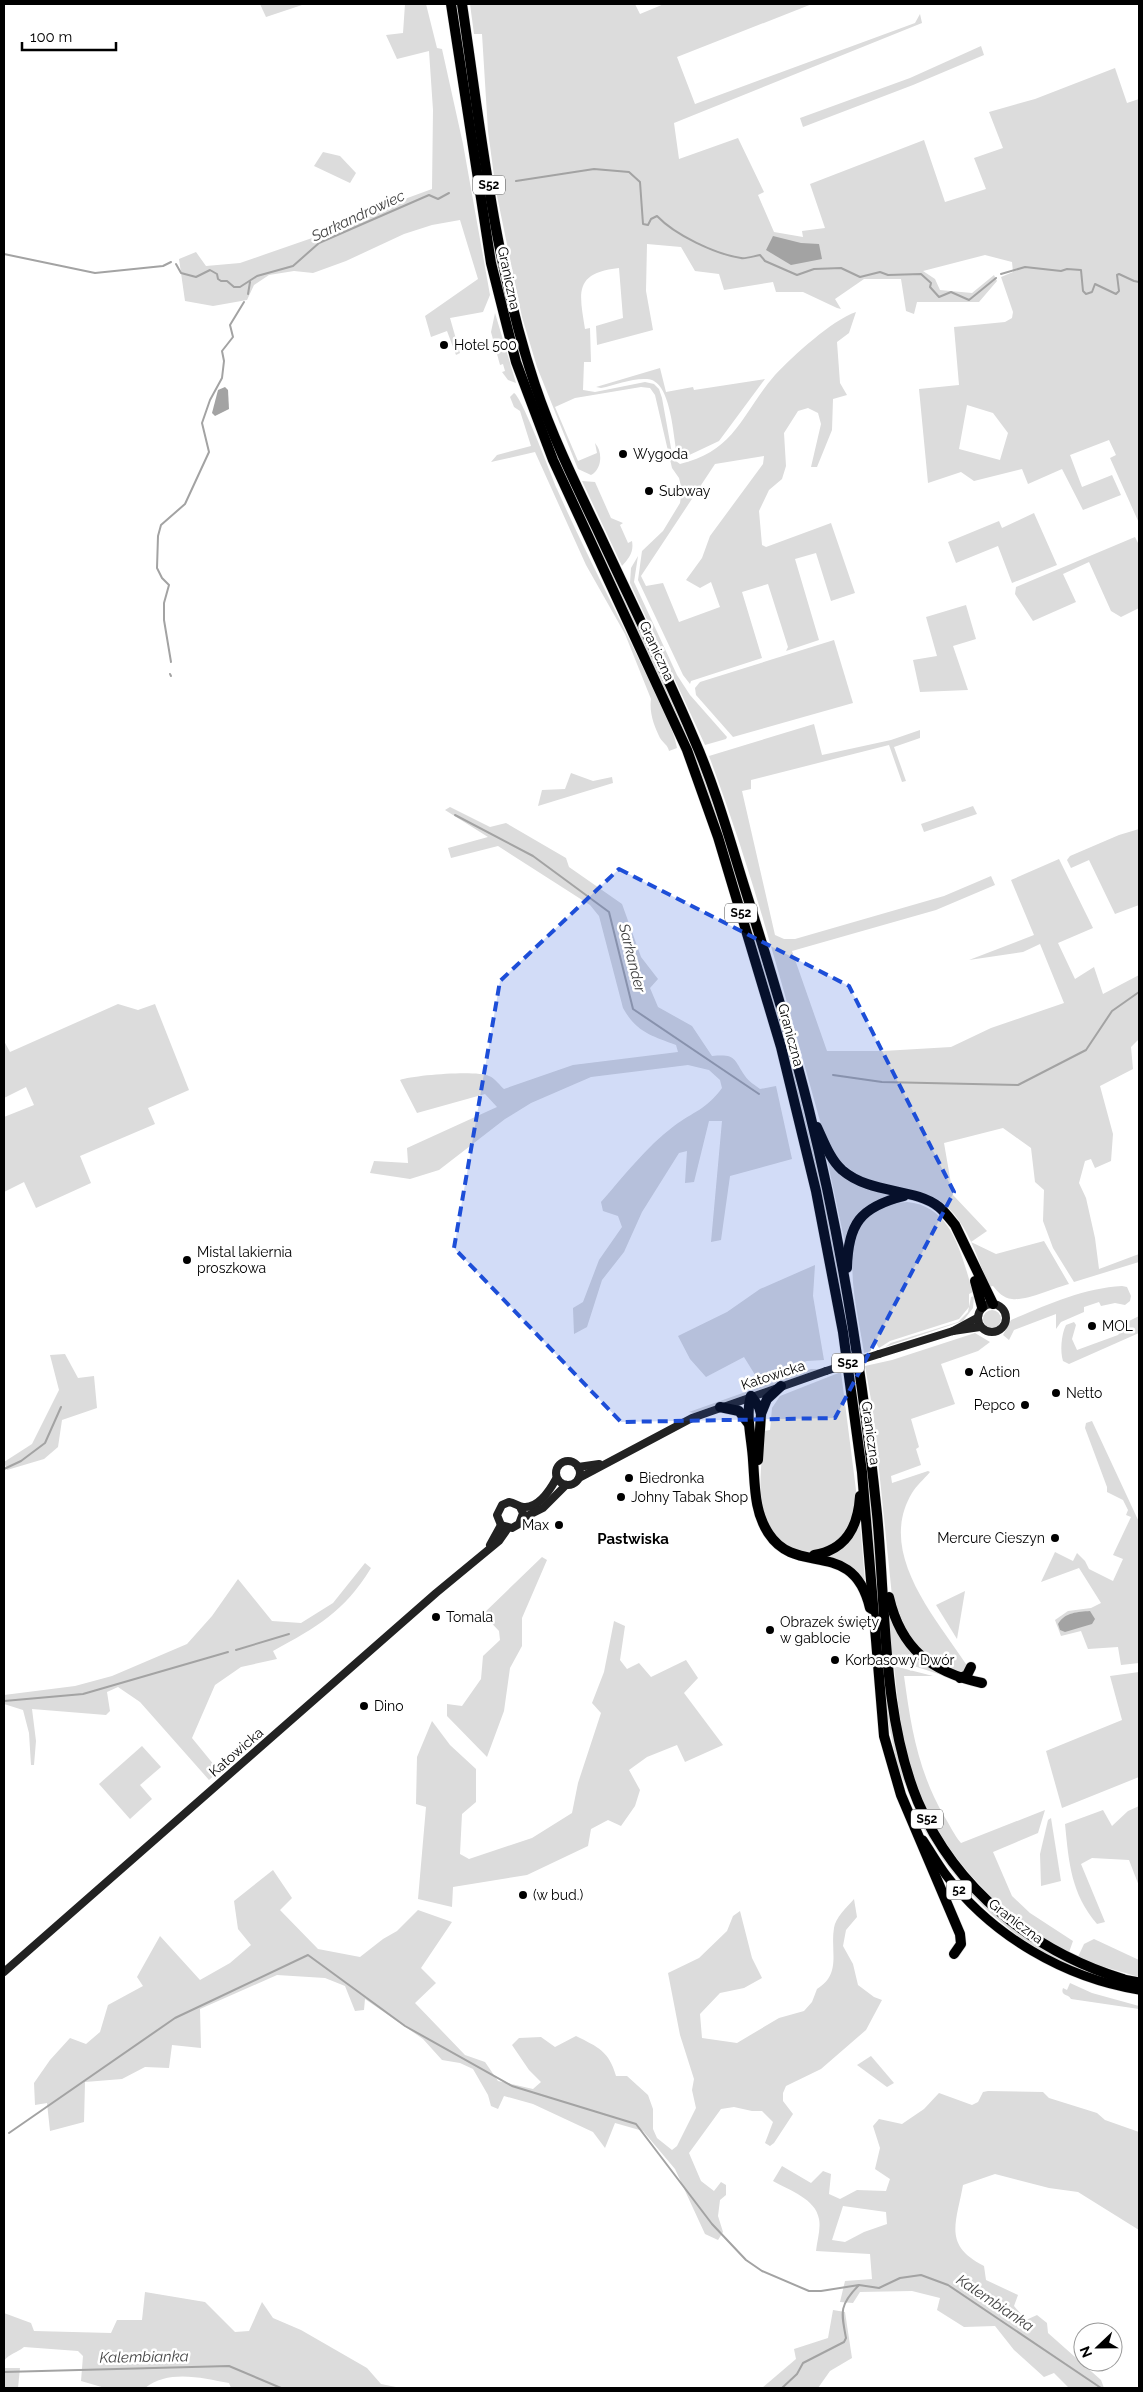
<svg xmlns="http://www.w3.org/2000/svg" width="1143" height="2392" font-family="Raleway,sans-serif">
<rect width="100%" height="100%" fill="#fff"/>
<g fill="#dcdcdc" fill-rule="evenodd">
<polygon points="260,4 305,4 266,17"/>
<polygon points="405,4 426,4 437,48 442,49 463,144 490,295 483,312 450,318 460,353 456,355 447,331 431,337 425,316 478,279 460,220 432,225 404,234 346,261 313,273 294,271 269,275 254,285 247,300 213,306 185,301 179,259 196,252 206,266 240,263 315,237 391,204 432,189 433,110 429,51 397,59 386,35 403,33"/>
<path d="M470,4H635L640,14L664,4H812L677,57L695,104L915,23L920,14L922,23L674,123L679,159L738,138L764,192L758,195L774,232L803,237L802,231L825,228L810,184L924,140L945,202L986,189L974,158L1003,148L989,112L1035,99L1115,68L1127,103L1139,99V523L1110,458L1116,455L1109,440L1070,455L1082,487L1112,475L1121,495L1083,510L1062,469L1028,484L1022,469L974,481L961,472L928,483L919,389L959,385L954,327L1005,322L1012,318L1013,312L1001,277L1013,272L1012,262L985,255L923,271L935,279L940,290L972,293L994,275L997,281L979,302H917L914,314L906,311L901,279H864L835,299L841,309L837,308L803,292H776L773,282L724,290L719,274L695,271L681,247L647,244L646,291L653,330L597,345L596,326L623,318L619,268C574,273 579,292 585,329L590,328L591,362H584L583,390L595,392L645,382L654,384L659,389L662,398L673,459L680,464C736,451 742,413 775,375C793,356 832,320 856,312L849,333L837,342L840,383L847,395L833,399L832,430L817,467H811L821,424L818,413L808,408L798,411L784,433L786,466L782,479L769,490L759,511L762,545L766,547L831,523L855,593L831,601L816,553L795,559L819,640L786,651L788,647L768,584L742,592L762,658L691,681L690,684L683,675L638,580L642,551L663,531L680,503L682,490L679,478L672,468L655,395L650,388L641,387L575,398L555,407L578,461L597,453L595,443C603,452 602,469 591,475L578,469L537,367L522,317L496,191L488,131L482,34H474ZM967,405L993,413L1008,433L1000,460L959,449ZM764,456L763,464L710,536L702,558L686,580L700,588L711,582L720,607L679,622L663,583L646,586L641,576L715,464Z"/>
<polygon points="981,46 984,55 913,85 803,127 800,118 910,78"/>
<polygon points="323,152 340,156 356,173 350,183 314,166"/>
<polygon points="493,231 513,327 698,759 715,806 782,1025 822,1185 847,1317 868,1470 888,1700 924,1823 1005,1922 1038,1946 1081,1968 1080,1971 1061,1963 1019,1937 991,1914 966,1889 944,1861 922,1826 897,1765 887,1715 879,1630 819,1184 682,727 559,465 522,365 501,291 490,232"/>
<polygon points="495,313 516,383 508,380 502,372 505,371 503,364 500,365 491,332"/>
<path d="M660,368L666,392L693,387L694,390L765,379L719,441L683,458L677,454C673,434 671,380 647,379C632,378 615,385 601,388L596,387Z"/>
<path d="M514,393C522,397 551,475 557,489C584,550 615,608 643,668C654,690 673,725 677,748L669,751C668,745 663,743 660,738C654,726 649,712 651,699L625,634L586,565L535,452L491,462L497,455L531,446L520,411L514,407L510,397Z"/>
<path d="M582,481L595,482L611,518L623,523L620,525L628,543L632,541C634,552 629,558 622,566Z"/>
<polygon points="1034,513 1057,565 1012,583 998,546 956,563 948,542 999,521 1002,528"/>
<polygon points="1135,537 1139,545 1139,608 1121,617 1111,611 1089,562 1063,574 1076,602 1033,621 1015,594 1016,587"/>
<polygon points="638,556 634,582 677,675 690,695 727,737 726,739 705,745 630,583 631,568"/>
<polygon points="966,605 976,639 953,646 968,690 920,692 913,660 937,656 926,617"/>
<polygon points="834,640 853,703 733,737 696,695 695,688 700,682"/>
<path d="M814,724L822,755L891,740L920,730V738L894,747L906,781L902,782L889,745L751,780V789L742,791L775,935L784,939H795L944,896L991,876L995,885L936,910L792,951L827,1051H883L951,1047L991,1028L1064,1003L1040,944L1023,952L969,960L1034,935L1011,880L1059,859L1093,928L1058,943L1075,979L1094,967L1103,994L1139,975V1039L1131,1047L1133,1069L1100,1086L1113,1134L1111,1161L1095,1168L1091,1159L1085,1161L1079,1183L1086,1198L1095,1238L1099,1269L1139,1254V1262L1074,1282L1053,1248L1043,1221L1044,1190L1035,1182L1031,1148L1003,1128L944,1143L953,1195L987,1231L971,1242L996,1254L1044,1241L1069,1284C1054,1288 1026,1301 1012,1299C1003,1298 998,1292 993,1286L989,1287C978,1259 968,1224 944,1204C934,1195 921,1193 909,1190C871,1182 844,1176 825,1139C789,1011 756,881 709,756Z"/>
<polygon points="571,773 593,781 612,777 613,783 538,806 542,790 565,789"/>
<polygon points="973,806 977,814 924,832 921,824"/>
<path d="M450,807L490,827L506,823L566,858L569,867L622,904L641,957L658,979L650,988L658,1007L692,1026L712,1056C736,1054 733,1058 745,1076C748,1081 755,1085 760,1089L776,1086L792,1159L730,1176L721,1240L711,1242L722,1121H709L694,1182L685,1183L687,1151L679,1153L642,1212L624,1252L602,1280L587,1327L574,1334L573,1308L583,1302L599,1260L622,1227L618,1216L603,1211L601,1202C624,1176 646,1147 674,1126C693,1112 707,1109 722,1088L720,1080L709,1070L688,1065L591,1077L531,1103L505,1119L439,1170L410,1179L370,1173L374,1161L408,1163L407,1148L497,1107L485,1094L417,1113L400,1080C414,1075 477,1070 489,1076C495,1078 500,1086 504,1089L573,1065L678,1052L676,1045C652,1036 636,1032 623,1008L599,916L590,905L498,846L451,858L448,848L488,837L445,810Z"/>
<polygon points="1139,829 1139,905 1115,914 1089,860 1071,868 1067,860 1070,856 1119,835"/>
<polygon points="118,1004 138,1010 155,1004 189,1090 148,1108 155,1124 80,1156 91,1183 36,1208 24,1182 4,1192 4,1117 34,1105 26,1087 4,1098 4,1041 10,1052"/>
<polygon points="827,1159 891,1195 879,1200 845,1243"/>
<path d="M907,1202C953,1206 961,1255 973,1292L969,1294V1307L959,1319L890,1341L879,1348L875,1342L871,1346V1351L864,1353C857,1303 826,1206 907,1202Z"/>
<polygon points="815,1265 813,1296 824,1360 807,1361 757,1378 744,1357 706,1377 690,1359 678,1336 727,1312 760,1289"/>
<path d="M1122,1286L1127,1287L1131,1296L1130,1301L1125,1305L1115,1303L1101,1306L1099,1302L1084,1307V1312L1061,1322L1056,1329V1314L1014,1330L1009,1340L1003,1335L1011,1320C1046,1305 1084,1288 1122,1286Z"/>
<polygon points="974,1296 973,1308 963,1321 885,1347 891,1343 958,1322 968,1312 971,1297"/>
<circle cx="992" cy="1319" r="9"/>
<path d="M1139,1316V1333L1069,1364L1063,1361C1060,1352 1061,1335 1066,1325L1074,1322L1076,1325L1072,1339L1077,1350L1118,1335L1129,1321Z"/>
<path d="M975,1333L990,1342L978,1351L941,1364L955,1404L911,1419L919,1447L916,1449L921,1465L891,1476L892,1483L928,1471L930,1472C924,1479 916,1486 912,1493C876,1553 936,1618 968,1667L961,1674L921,1652L909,1636L892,1596L873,1411L865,1366L892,1360Z"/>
<polygon points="65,1354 78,1378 94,1376 97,1408 62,1420 58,1447 44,1459 7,1470 4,1462 32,1444 59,1390 50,1355"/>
<polygon points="811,1369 820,1369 694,1413 689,1412"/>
<path d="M841,1372L857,1498L856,1509L845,1537C836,1542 827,1549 818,1552C809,1555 799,1551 791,1547C749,1529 762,1468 764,1431L770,1430L772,1408L780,1396Z"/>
<polygon points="1092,1421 1139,1522 1139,1663 1121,1665 1118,1647 1088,1649 1081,1631 1061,1636 1055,1620 1068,1611 1091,1608 1101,1603 1079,1568 1041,1582 1055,1552 1073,1561 1077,1553 1085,1561 1089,1569 1113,1581 1123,1559 1113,1555 1131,1517 1126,1515 1128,1510 1123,1500 1107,1492 1107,1487 1085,1428 1086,1423"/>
<polygon points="860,1523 865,1581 848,1565 826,1557 857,1530"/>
<polygon points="542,1557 547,1560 522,1618 522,1646 510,1668 504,1711 487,1757 447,1716 447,1704 462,1706 481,1679 483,1656 500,1640 499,1631 483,1614"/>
<path d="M365,1563L371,1568C344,1612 317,1627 273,1651L277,1659L241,1667L215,1685L192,1738L219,1771L209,1780L140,1702L118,1687L107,1692L110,1711L106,1715L32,1709L36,1741L34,1765H31L29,1733L23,1710L4,1704V1695L75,1686L112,1676L187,1644L212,1616L238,1579L272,1621L301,1623L333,1603Z"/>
<polygon points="965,1591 957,1639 936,1605"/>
<polygon points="889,1615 898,1634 951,1678 892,1659"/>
<polygon points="614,1621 625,1626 620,1660 627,1669 639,1663 651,1677 686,1660 698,1678 684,1693 723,1745 685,1762 677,1745 647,1757 629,1770 640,1790 635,1806 621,1826 608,1820 591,1829 588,1846 527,1875 453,1887 452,1907 418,1899 426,1807 416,1804 417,1757 432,1721 450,1745 476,1769 476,1802 462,1814 460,1854 469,1859 532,1838 572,1813 578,1783 601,1713 592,1703 604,1672"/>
<path d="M894,1666L933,1676H904C911,1727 918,1771 944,1816C950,1825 954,1835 961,1843L1045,1810L1038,1833L993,1852L1012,1896L1030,1913L1073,1941L1068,1955C991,1908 927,1842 906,1752C900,1724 897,1695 894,1666Z"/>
<polygon points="1139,1672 1139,1777 1062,1808 1046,1751 1122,1720 1110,1676"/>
<polygon points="142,1746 161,1767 140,1785 152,1799 130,1819 99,1784"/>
<path d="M1139,1806V1886L1129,1860L1092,1858L1081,1864L1105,1922L1097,1924C1071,1893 1069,1864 1065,1824L1103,1810L1112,1826L1128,1811Z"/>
<polygon points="1051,1818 1061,1881 1041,1886 1040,1854 1048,1820"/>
<path d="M273,1870L292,1898L280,1910L318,1949L360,1957L383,1939L397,1931L418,1910L452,1922L421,1968L436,1983L415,2003L465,2055L485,2062L498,2081L533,2089L541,2082L529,2070L512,2045L519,2038L541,2037L555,2047L576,2036C598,2047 609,2051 616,2076H627L648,2095L653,2109V2129L657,2138L672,2150L677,2146L696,2108L692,2090L694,2079L680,2035L668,1973L699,1958L727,1931L733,1916L740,1911L752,1958L762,1978L744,1988L720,1993L700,2014L702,2038L737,2043L779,2018L804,2011L812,2002L817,1989C842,1974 830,1951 834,1928C835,1918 847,1907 854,1899L857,1917L846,1930L843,1946L853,1964L858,1985L874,1997L882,2000L866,2030L821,2069L786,2086L783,2093V2101L793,2114L774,2143L770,2146L765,2143L773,2122L762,2111H752L734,2107L721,2109L689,2153L701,2181L714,2191L721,2182L726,2185V2195L720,2200L718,2216L723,2232L718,2240L705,2234L675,2169L643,2131L615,2123L605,2148L593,2132L533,2104L504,2096L498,2109L491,2106L488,2095L473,2069L460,2063L442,2060L423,2039L365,1999L364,2010L355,2011L345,1986L325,1978L277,1975L200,2009L201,2048L172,2045L169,2068L145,2067L122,2079L85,2082L84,2122L50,2131L47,2103L35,2105L34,2083L50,2060L70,2038L86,2044L100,2032L108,2005L143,1986L137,1977L160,1936L200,1980L230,1963L251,1945L238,1929L234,1901Z"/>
<polygon points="1094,1939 1139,1960 1139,1977 1077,1959 1084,1944"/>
<path d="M1070,1983L1092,1993L1139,2006V2009L1071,1999C1069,1994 1060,1996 1063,1988L1067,1990Z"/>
<polygon points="871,2056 894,2083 887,2087 857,2065"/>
<path d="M988,2091L1043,2092L1049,2098L1097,2113L1105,2120L1139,2132V2230L1078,2192L1049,2188L995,2174L963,2185C956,2224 943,2245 984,2266L986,2280L1018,2295L1014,2306L1026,2320L1037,2315L1047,2323L1048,2333L1101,2380L1104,2388H1069L1054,2373L1044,2377L1014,2350L995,2326L964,2327L937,2310L940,2298L912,2291L860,2292L853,2303L840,2302L845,2281L872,2279L870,2254L816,2251C817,2241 821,2229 819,2219C816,2199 789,2190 773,2181L782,2166L811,2183L823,2171L831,2174L829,2194L840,2199L857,2190L886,2191L890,2179L875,2169L880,2148L873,2126L879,2119L902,2124L924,2109L939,2093L972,2105L978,2102L983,2092ZM843,2206L886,2212L887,2224L864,2232L845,2242L832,2240Z"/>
<path d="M145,2292L205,2302L235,2332L249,2331L262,2302L273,2318L301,2330L367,2368L381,2384L401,2388H231L229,2383C202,2378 169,2369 145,2388H105L81,2381L83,2356L78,2351L24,2347C17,2353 10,2353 4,2361V2313L31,2323L34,2331L111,2333L117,2320H142Z"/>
<polygon points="833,2310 845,2312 852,2358 830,2371 818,2388 762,2388 796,2359 794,2349 828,2338"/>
<polygon points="4,2368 20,2368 18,2388 4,2388"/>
</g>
<g fill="#a3a3a3">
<polygon points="773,236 801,243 819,244 822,259 791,265 766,250"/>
<polygon points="225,387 228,390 229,409 215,416 212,413 218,390"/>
<path d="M1090,1611L1095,1619L1092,1624L1065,1632L1060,1630L1058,1624C1065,1612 1078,1612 1090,1611Z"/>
</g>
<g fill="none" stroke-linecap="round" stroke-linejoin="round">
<g stroke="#a3a3a3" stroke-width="2">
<path d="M516,181L594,169L629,172L640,182L643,224L648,225L651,219L657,216C675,235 715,254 741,258C746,259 754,256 760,255L765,261L797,275L814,269L841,268L860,277L880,272L888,275L921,274L931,283L930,287L939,297L951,292L969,300L996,278"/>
<polyline points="4,254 95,273 163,266 171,262"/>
<polyline points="176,264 181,273 196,277 210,270 217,274 218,279 221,281 227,281 234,287 240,287 257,276 293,266 319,243 429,195 438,199 449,193"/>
<polyline points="1001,274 1025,267 1061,271 1067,269 1081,270 1083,291 1086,294 1092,292 1095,284 1116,294 1119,291 1117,275 1119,274 1134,281 1139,282"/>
<polyline points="248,294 250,282"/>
<polyline points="171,662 164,620 164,603 169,585 162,578 157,568 158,536 161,525 185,504 209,452 202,423 210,400 222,378 224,361 222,351 233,337 230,325 244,302"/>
<polyline points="170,674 171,676"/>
<polyline points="455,815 533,856 609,912 633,1009 759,1094"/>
<polyline points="833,1075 882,1082 1018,1085 1086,1050 1112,1011 1139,992"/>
<polyline points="4,1469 21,1461 45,1443 61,1407"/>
<polyline points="236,1650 289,1634"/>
<polyline points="4,1701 83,1694 228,1652"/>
<polyline points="9,2133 175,2018 308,1955 405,2026 512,2086 636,2124 712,2224 746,2260 762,2271 809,2291 821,2291 859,2285"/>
<polyline points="4,2372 229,2366 281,2388"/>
<path d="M782,2388L797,2374L803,2363L844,2342L846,2338C841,2312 839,2305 859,2285L879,2288L900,2278L921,2275L948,2285L1101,2388"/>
</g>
<g stroke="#dbdbdb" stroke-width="10">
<g id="trunk">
<path d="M923,1840C931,1852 938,1864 946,1875C992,1936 1065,1978 1139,1990"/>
<polyline points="1123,1979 1139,1982"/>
</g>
</g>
<g stroke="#dbdbdb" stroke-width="11">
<g id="motorway">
<polyline points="451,4 491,263 516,362 553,460 687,750 718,837 781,1047 816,1191 843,1332 862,1472 884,1736 901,1795 960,1934 961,1944 954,1954"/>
<path d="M462,4C481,131 494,262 535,385C552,436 576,485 599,533C631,602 665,670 694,739C716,789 730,841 746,892C769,965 791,1037 809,1110C842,1243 863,1378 877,1514C886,1607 882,1716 918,1802C956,1890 1033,1951 1123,1979"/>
<path d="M817,1127C824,1142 830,1159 842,1170C871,1195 914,1187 939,1207C945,1212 950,1219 955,1225L993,1304"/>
<path d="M847,1268C848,1224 860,1207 904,1196"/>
<polyline points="975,1281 982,1307"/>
<path d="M751,1396C745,1415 752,1440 753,1460C755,1485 754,1512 769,1534C797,1577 853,1537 870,1608"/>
<polyline points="751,1396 759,1407 761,1414 758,1460"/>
<polyline points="720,1407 739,1411 748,1423"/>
<polyline points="761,1414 767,1399 781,1386"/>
<path d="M814,1555C846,1550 858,1527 860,1496"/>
<path d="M889,1597C901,1649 931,1672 982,1683"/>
<polyline points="960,1678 967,1675 971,1667"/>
</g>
</g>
<g stroke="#222" stroke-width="8">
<circle cx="992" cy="1318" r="14"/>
<polyline points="953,1331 977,1318"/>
<polyline points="879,1354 953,1331 980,1327"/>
<circle cx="568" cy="1473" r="12"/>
<polyline points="578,1467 599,1464"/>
<polyline points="579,1478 692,1418 826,1371"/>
<path d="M520,1507L523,1513L519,1524L512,1528L501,1525L497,1515L502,1505L509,1502C515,1503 519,1507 524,1507C539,1508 550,1490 556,1479"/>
<polyline points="523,1518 543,1508 566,1485"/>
<polyline points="490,1545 501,1525"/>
<polyline points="4,1972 436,1593 499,1541 508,1528"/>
</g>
<use href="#trunk" stroke="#000" stroke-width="9"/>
<use href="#motorway" stroke="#000" stroke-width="10"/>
<polyline stroke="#222" stroke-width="8" points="826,1371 879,1354"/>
</g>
<path fill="#1d4ed8" fill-opacity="0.2" stroke="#1d4ed8" stroke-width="4" stroke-dasharray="10 6" stroke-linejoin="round" d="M619,869L849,986L954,1192L835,1418L621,1422L454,1248L500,981Z"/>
<g fill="#000" stroke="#fff" stroke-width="2">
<circle cx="444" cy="345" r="5"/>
<circle cx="623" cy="454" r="5"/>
<circle cx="649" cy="491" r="5"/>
<circle cx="187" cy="1260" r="5"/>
<circle cx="1092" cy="1326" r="5"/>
<circle cx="969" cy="1372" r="5"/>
<circle cx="1056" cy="1393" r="5"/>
<circle cx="1025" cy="1405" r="5"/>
<circle cx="629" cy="1478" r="5"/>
<circle cx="621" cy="1497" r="5"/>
<circle cx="559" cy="1525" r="5"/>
<circle cx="1055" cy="1538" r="5"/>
<circle cx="436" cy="1617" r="5"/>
<circle cx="770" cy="1630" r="5"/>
<circle cx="835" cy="1660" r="5"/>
<circle cx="364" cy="1706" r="5"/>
<circle cx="523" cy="1895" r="5"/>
</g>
<g text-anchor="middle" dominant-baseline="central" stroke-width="5" stroke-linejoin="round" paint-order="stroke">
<g fill="#fff" stroke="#4c4c4c" stroke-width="1">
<rect x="473" y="175.5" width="32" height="19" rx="4"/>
<rect x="725" y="903.5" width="32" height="19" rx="4"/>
<rect x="832" y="1353.5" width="32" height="19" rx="4"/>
<rect x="911" y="1809.5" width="32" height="19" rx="4"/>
<rect x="946.5" y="1880.5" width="25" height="19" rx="4"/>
</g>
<g font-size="12" font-weight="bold" fill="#000">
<text x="489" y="185">S52</text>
<text x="741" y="913">S52</text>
<text x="848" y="1363">S52</text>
<text x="927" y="1819">S52</text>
<text x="959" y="1890">52</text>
</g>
<g font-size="14" fill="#000" stroke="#fff">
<text transform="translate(509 278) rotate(78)">Graniczna</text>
<text transform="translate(657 651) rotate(65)">Graniczna</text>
<text transform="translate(791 1035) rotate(75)">Graniczna</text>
<text transform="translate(773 1375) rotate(-18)">Katowicka</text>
<text transform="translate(871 1433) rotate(82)">Graniczna</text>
<text transform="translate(236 1752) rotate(-41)">Katowicka</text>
<text transform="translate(1016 1921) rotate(37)">Graniczna</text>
</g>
<g font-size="14" fill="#000" stroke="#fff" text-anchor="start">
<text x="454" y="345">Hotel 500</text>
<text x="633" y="454">Wygoda</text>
<text x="659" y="491">Subway</text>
<text x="197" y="1252">Mistal lakiernia<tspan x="197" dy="16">proszkowa</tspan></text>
<text x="1102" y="1326">MOL</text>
<text x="979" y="1372">Action</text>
<text x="1066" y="1393">Netto</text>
<text x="1015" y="1405" text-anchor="end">Pepco</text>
<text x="639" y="1478">Biedronka</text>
<text x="631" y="1497">Johny Tabak Shop</text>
<text x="549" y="1525" text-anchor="end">Max</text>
<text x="1045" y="1538" text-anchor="end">Mercure Cieszyn</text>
<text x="446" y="1617">Tomala</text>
<text x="780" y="1622">Obrazek święty<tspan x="780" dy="16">w gablocie</tspan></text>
<text x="845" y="1660">Korbasowy Dwór</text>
<text x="374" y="1706">Dino</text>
<text x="533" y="1895">(w bud.)</text>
</g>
<g font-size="15" font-style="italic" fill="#444" stroke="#fff">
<text transform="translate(358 216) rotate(-25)">Sarkandrowiec</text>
<text transform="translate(632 958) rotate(76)">Sarkander</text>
<text transform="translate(995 2303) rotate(34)">Kalembianka</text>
<text transform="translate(144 2357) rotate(-1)">Kalembianka</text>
</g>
<g font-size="15" font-weight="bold" fill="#000" stroke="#fff">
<text x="633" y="1539">Pastwiska</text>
</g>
</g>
<rect width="1143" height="2392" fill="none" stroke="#000000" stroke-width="10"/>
<g transform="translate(1098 2347) rotate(248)"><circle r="24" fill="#ffffff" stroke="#999999"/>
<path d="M0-4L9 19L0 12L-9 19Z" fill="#000000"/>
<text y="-8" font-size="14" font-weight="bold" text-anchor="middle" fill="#000000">N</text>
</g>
<path d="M22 42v8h94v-8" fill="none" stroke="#000000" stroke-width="2.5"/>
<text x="30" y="42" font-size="15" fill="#000000" stroke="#ffffff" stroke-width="4" paint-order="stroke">100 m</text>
</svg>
